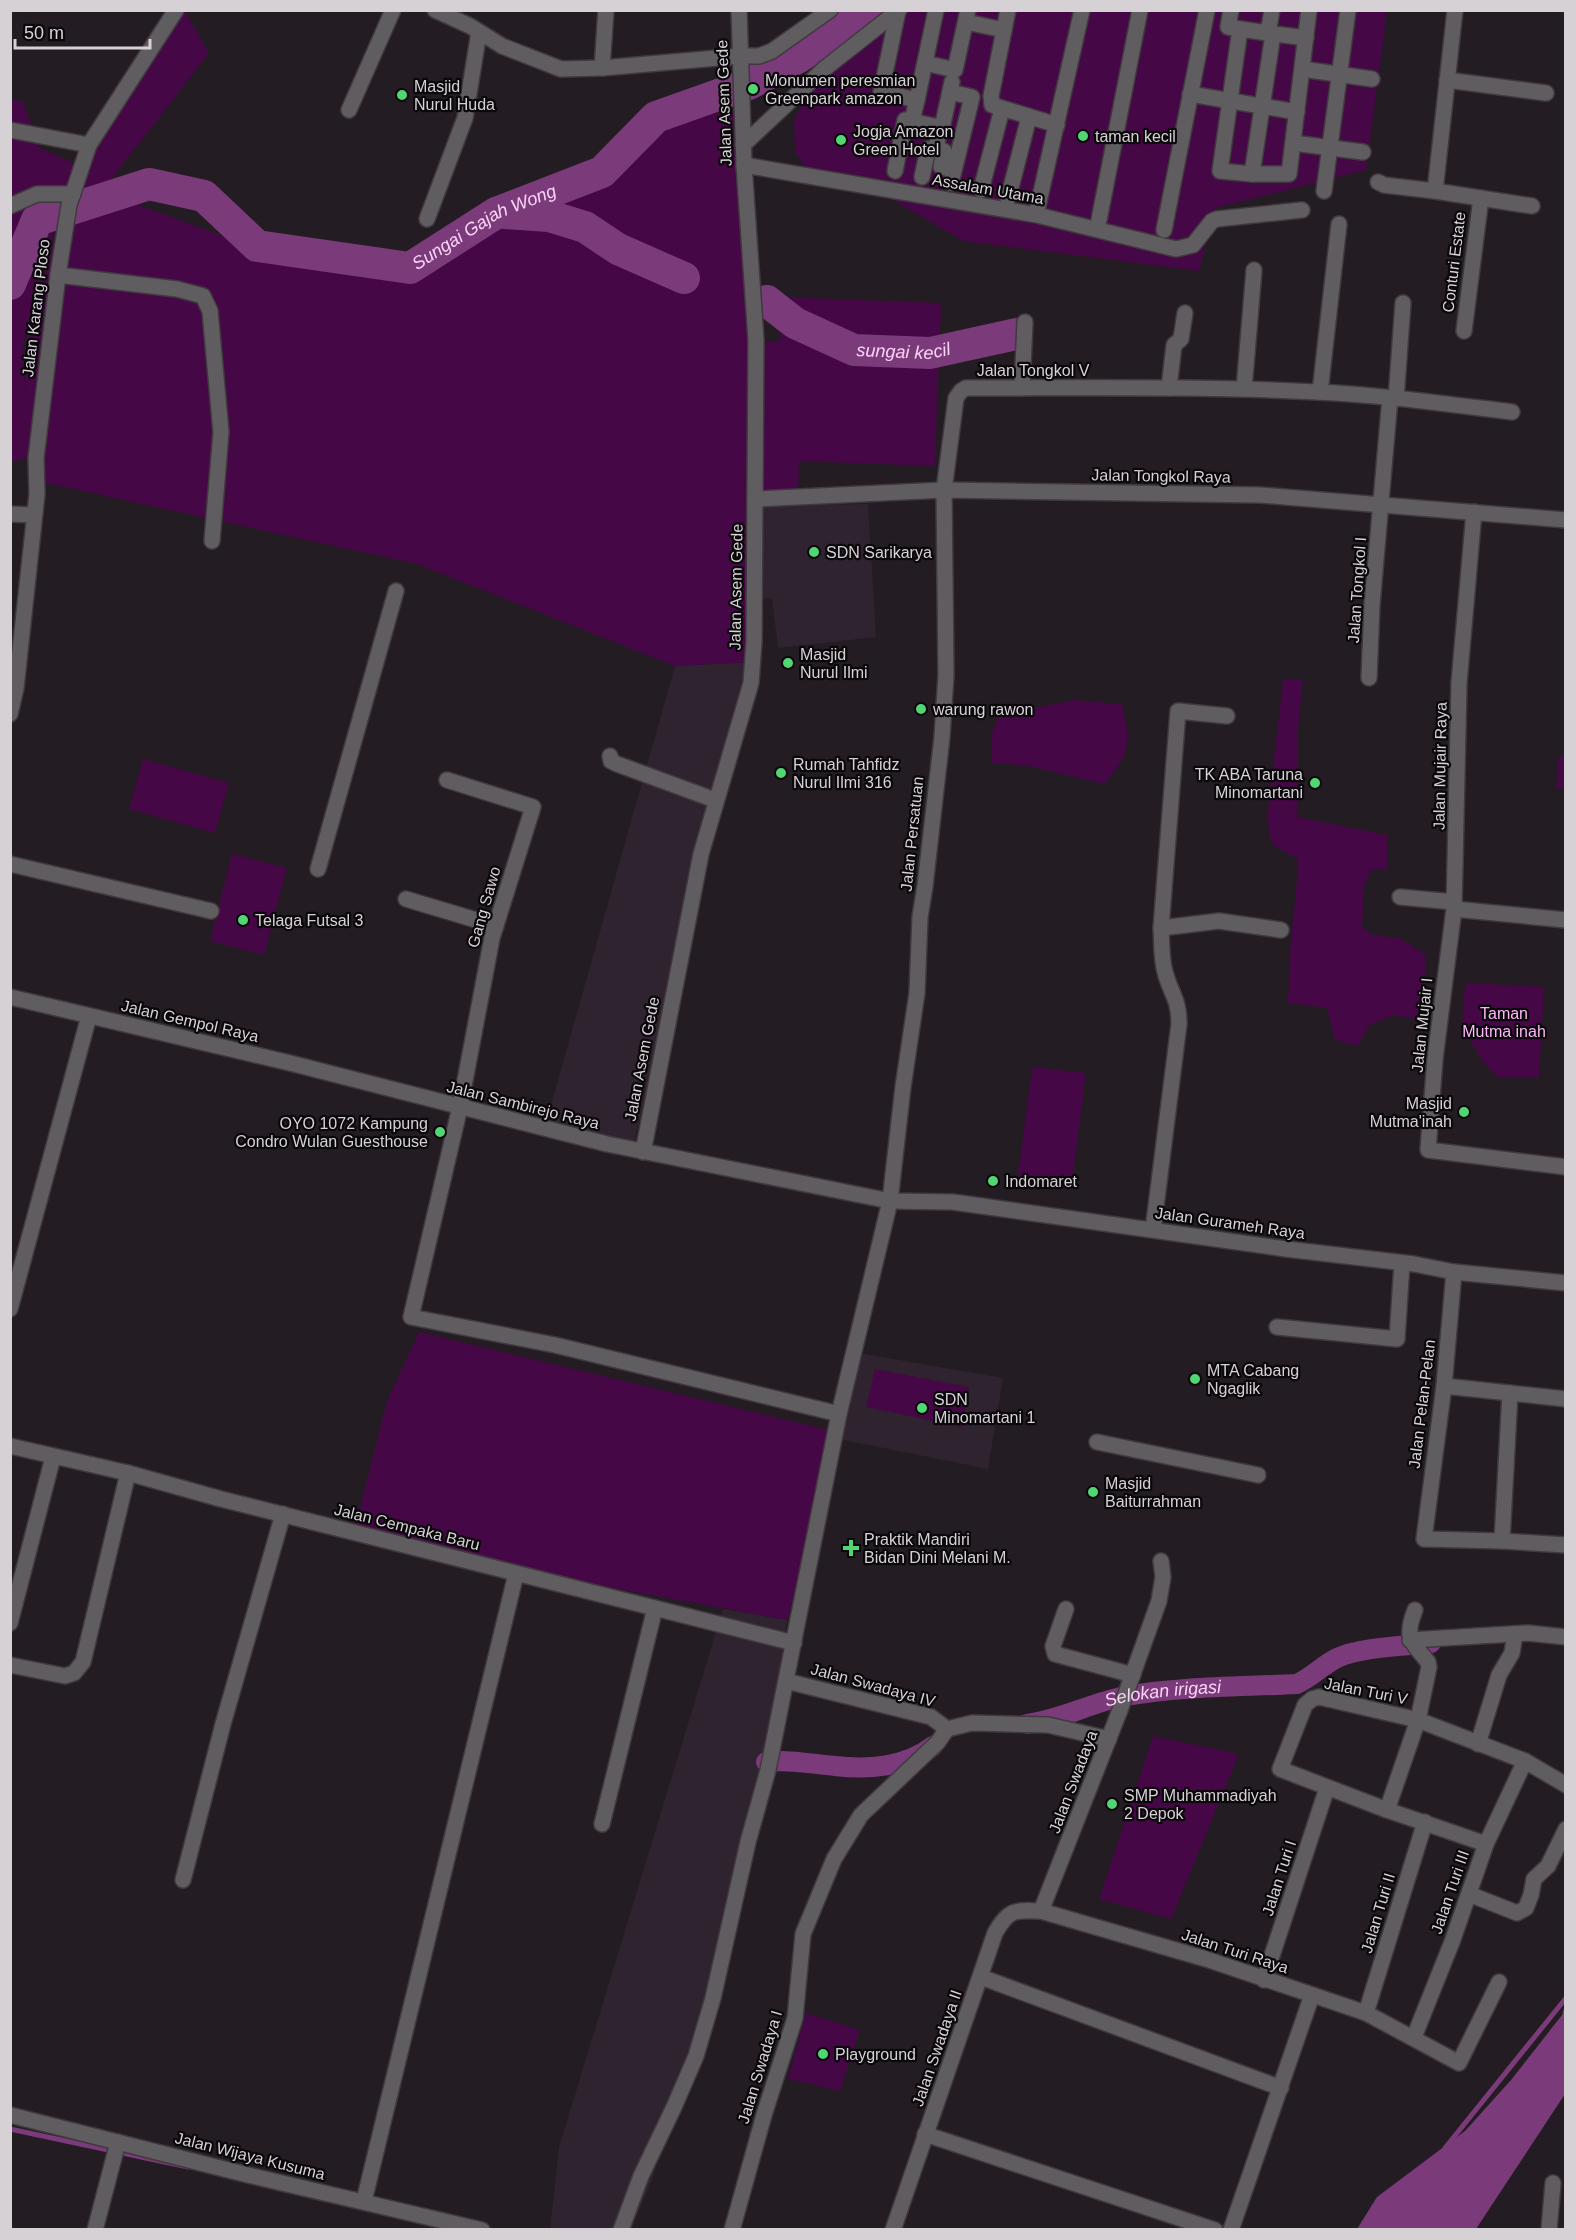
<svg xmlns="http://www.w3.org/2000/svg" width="1576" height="2240" font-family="Helvetica,sans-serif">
<rect width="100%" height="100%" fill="#231c22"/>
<g fill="#2e232e">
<polygon points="868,504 876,637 778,648 772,599 758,598 756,506"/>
<polygon points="754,662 703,832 634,1143 547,1119 675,666"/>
<polygon points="859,1353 1003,1378 988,1469 839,1439"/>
<polygon points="723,1609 787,1620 753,1841 652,2180 631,2229 550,2230 559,2147"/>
</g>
<g fill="#460746" fill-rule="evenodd">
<path d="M176,11H185L209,53L102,191L103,192L256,248L414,280L496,213L603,174L658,120L738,111L750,341L747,499L754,662L675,666L417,564L28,479L27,458L11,462V99L23,102L40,148L75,164ZM62,210L25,344L26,411L23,343L55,226L33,228Z"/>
<polygon points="880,11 1387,11 1366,170 1215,208 1199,271 963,241 884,195 808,171 795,152 794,120 806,96"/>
<polygon points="782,297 941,303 935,466 799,461 798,501 760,496 759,343 780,341"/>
<polygon points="1303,679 1298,729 1297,817 1387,835 1387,870 1372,869 1364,886 1362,927 1373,935 1399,938 1425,954 1425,976 1416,1019 1394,1015 1369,1025 1358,1046 1335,1040 1327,1008 1288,1003 1291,937 1296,894 1298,859 1272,844 1267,819 1283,680"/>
<path d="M1074,700L1122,704C1131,744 1131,752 1104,784L1029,766L992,763L991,736L1002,707H1040Z"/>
<polygon points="1559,755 1565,755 1565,789 1556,788"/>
<polygon points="143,759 229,783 215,833 129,809"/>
<polygon points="232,854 287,868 264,955 210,941"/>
<polygon points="1465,983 1544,987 1539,1078 1497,1077 1482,1060 1462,1027"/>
<polygon points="1032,1067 1086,1073 1071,1190 1017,1183"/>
<polygon points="419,1332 837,1432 787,1620 521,1571 355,1528 387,1401"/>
<polygon points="875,1369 969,1387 962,1427 866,1407"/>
<polygon points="1153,1736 1239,1754 1171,1919 1099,1899"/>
<polygon points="806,2013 860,2030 840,2091 788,2079"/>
</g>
<polygon fill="#7b3a79" points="1565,2005 1565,2094 1476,2229 1357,2229 1377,2197 1465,2131 1511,2080 1562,2015"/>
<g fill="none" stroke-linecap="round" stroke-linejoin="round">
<g stroke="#7b3a79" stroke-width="5">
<polyline points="10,2129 188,2167"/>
<polyline points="1445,2148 1566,1998"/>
</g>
<g stroke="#7b3a79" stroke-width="20">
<path id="s1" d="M1027,1724C1061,1720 1092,1702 1126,1696C1182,1686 1241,1687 1297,1684C1312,1677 1323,1665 1337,1658C1360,1647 1405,1646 1431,1643"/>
<path d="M766,1762C789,1759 812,1764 835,1766C868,1770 906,1767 933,1746"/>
</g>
<g stroke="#7b3a79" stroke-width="32">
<polyline points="505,213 549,216 585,227 618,249 684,278"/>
<path id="s2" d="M10,284L37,220L149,184L204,196L257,246L410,268L496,213L602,172L656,117L749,84L799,57L870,10"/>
<path id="s3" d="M767,301L795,323L854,350L930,353L1016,334"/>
</g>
<g stroke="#40393f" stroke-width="18">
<g id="minor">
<polyline points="435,10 470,26 502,46 561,69 602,68 740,56 759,56 772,51 830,10"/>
<polyline points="1008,10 991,96 992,105 1057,125"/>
<polyline points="1231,10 1228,27 1240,29 1220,171 1252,174"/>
<polyline points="1455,10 1435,191 1532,206"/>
<polyline points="966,22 1004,30"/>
<polyline points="1240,29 1268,33 1272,10"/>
<polyline points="1268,33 1306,38"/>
<polyline points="1273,34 1252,174 1289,174 1309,10"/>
<polyline points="925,63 955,70 968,10"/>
<polyline points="602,68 606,10"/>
<polyline points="1302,69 1372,79"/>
<polyline points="1447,80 1546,93"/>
<polyline points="950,92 972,97 951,183"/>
<polyline points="1190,94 1297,112"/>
<polyline points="917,100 936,10"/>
<polyline points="349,110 393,10"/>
<polyline points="912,121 942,128 952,82"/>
<polyline points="10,130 89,145"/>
<polyline points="1293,143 1363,152"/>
<polyline points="743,145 824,69 899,10"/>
<polyline points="936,149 944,151 941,167 954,169"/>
<polyline points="744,165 1037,215 1176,249 1193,245 1212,221 1217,219 1302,210"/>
<polyline points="895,171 905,120 912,121 917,100 881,92 898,11"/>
<polyline points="922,177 928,149 936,149 940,127"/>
<polyline points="1378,182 1384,185 1435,191"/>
<polyline points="981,190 1002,109"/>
<polyline points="1324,191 1348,10"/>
<polyline points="1008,199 1029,117"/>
<polyline points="10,206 37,194 73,194"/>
<polyline points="1038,206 1082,10"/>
<polyline points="427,219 465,118 479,32"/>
<polyline points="1099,220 1140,10"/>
<polyline points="1164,230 1207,10"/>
<polyline points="58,275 177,289 203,296 210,311 221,432 212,541"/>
<polyline points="1464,331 1481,198"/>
<polyline points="1022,388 1025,322"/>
<polyline points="1169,388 1174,345 1181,339 1185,313"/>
<polyline points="1244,389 1254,270"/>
<polyline points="1320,392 1339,224"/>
<polyline points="1396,399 1403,303"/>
<polyline points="756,499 944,490 1260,495 1566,520"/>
<polyline points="1474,512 1459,683 1454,909 1435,1059 1428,1150 1566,1167"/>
<polyline points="10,514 34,515"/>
<polyline points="1369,678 1372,605 1390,398"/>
<polyline points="10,714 16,688 37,494 36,458 58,275 69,205 89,145 176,10"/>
<polyline points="610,756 611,761 617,764 715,800"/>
<polyline points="447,780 533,807 492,938 460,1107 411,1317 555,1345 839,1414"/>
<polyline points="10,864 211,911"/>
<polyline points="318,869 396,591"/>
<polyline points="1400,897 1454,902"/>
<polyline points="406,899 496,926"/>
<polyline points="1454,909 1566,920"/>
<polyline points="1161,928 1219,921 1281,930"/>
<polyline points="10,997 290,1063 607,1144 890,1201 953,1202 1286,1249 1414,1264 1454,1272 1566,1283"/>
<polyline points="643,1152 701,854 751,683 754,642 756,340 744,165 739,10"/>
<path d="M1153,1230L1179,1024C1179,998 1171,995 1165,972C1161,958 1162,943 1161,928L1178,711L1227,716"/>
<polyline points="1454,1272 1444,1386 1424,1539 1502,1541 1566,1545"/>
<polyline points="10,1309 89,1016"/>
<polyline points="1277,1327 1397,1339 1402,1263"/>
<polyline points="1444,1386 1566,1399"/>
<polyline points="1097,1442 1258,1475"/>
<polyline points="10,1446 128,1473 221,1499 794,1643"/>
<polyline points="1502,1541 1510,1393"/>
<polyline points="1066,1609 1053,1646 1055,1654 1133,1675"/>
<polyline points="10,1623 53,1457"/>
<polyline points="1410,1640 1528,1633 1566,1637"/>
<polyline points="10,1665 65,1676 74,1673 83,1662 128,1473"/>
<polyline points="786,1681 931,1717 947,1729"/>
<polyline points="1478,1744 1499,1675 1512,1653 1515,1634"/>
<path d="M1387,1810L1418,1720L1429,1667L1428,1662C1411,1641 1404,1638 1415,1610"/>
<polyline points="602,1824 655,1608"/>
<polyline points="1486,1844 1387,1810 1280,1769 1305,1705 1312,1699 1319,1697 1418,1720 1525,1761 1566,1785"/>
<polyline points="183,1880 223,1724 283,1514"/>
<polyline points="1469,1894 1517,1913 1526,1908 1531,1895 1534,1879 1548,1866 1566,1829"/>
<polyline points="1041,1911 1120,1710 1159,1601 1163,1577 1161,1561"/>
<polyline points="981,1977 1281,2088"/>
<polyline points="1264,1980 1327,1788"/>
<polyline points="1366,2013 1425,1822"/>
<polyline points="1414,2037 1452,1942 1486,1844 1525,1761"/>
<polyline points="10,2115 248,2175 482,2230"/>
<polyline points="925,2134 1215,2230"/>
<polyline points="364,2201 516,1574"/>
<polyline points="95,2230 118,2142"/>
<path d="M621,2230L641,2176L674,2107L696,2056L713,1998L748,1842L768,1770L839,1414L890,1201L903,1087L917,993L920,917L925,886L942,737L946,675L944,490L956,398L961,391L966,388C1083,388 1200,386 1317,392C1382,395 1447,404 1512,412"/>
<polyline points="732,2230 764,2115 795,2018 803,1934 834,1859 861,1815 938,1742 947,1729 972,1723 1048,1725 1109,1739"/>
<path d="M893,2230L995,1933C1009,1909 1014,1910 1041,1911L1206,1959L1366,2013L1459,2063L1499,1982"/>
<polyline points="1231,2230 1312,1995"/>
<polyline points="1549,2230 1553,2183"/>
</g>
</g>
<use href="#minor" stroke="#605d60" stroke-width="15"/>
</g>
<g fill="#52d673" stroke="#0a080a" stroke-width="2">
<circle cx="753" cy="89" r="6"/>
<circle cx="402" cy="95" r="6"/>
<circle cx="1083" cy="136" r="6"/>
<circle cx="841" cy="140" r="6"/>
<circle cx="814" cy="552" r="6"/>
<circle cx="788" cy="663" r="6"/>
<circle cx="921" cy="709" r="6"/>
<circle cx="781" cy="773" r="6"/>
<circle cx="1315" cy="783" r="6"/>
<circle cx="243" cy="920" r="6"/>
<circle cx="1464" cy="1112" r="6"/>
<circle cx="440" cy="1132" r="6"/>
<circle cx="993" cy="1181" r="6"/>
<circle cx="1195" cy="1379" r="6"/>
<circle cx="922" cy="1408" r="6"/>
<circle cx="1093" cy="1492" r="6"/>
<path d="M848 1539h6v6h6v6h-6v6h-6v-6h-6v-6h6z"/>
<circle cx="1112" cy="1804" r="6"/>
<circle cx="823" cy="2054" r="6"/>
</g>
<g text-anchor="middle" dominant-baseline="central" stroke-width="4.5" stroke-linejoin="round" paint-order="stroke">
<g font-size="16" fill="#d6d1d5" stroke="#0a080a" text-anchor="start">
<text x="765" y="80">Monumen peresmian<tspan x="765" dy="18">Greenpark amazon</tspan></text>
<text x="414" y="86">Masjid<tspan x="414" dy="18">Nurul Huda</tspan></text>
<text x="853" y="131">Jogja Amazon<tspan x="853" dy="18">Green Hotel</tspan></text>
<text x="1095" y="136">taman kecil</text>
<text x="826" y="552">SDN Sarikarya</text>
<text x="800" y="654">Masjid<tspan x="800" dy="18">Nurul Ilmi</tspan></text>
<text x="933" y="709">warung rawon</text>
<text x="793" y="764">Rumah Tahfidz<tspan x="793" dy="18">Nurul Ilmi 316</tspan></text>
<text x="1303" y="774" text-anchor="end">TK ABA Taruna<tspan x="1303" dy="18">Minomartani</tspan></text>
<text x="255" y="920">Telaga Futsal 3</text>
<text x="1452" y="1103" text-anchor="end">Masjid<tspan x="1452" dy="18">Mutma'inah</tspan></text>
<text x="428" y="1123" text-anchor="end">OYO 1072 Kampung<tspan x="428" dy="18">Condro Wulan Guesthouse</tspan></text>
<text x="1005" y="1181">Indomaret</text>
<text x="1207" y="1370">MTA Cabang<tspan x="1207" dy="18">Ngaglik</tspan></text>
<text x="934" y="1399">SDN<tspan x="934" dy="18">Minomartani 1</tspan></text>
<text x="1105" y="1483">Masjid<tspan x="1105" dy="18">Baiturrahman</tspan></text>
<text x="864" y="1539">Praktik Mandiri<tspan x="864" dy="18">Bidan Dini Melani M.</tspan></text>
<text x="1124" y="1795">SMP Muhammadiyah<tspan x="1124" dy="18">2 Depok</tspan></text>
<text x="835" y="2054">Playground</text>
</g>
<g font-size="16" fill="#d6d1d5" stroke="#0a080a">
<text transform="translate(724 103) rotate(-92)">Jalan Asem Gede</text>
<text transform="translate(988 189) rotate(10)">Assalam Utama</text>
<text transform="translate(1454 262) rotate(-83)">Conturi Estate</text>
<text transform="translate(36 308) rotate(-83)">Jalan Karang Ploso</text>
<text x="1033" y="370">Jalan Tongkol V</text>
<text transform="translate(1161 476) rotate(1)">Jalan Tongkol Raya</text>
<text transform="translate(736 587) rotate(-89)">Jalan Asem Gede</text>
<text transform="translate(1357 590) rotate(-86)">Jalan Tongkol I</text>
<text transform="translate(1440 766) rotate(-89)">Jalan Mujair Raya</text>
<text transform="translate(912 834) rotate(-84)">Jalan Persatuan</text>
<text transform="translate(484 907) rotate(-74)">Gang Sawo</text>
<text transform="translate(190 1021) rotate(13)">Jalan Gempol Raya</text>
<text transform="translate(1422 1025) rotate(-84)">Jalan Mujair I</text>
<text transform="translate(642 1059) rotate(-79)">Jalan Asem Gede</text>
<text transform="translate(523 1105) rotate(14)">Jalan Sambirejo Raya</text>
<text transform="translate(1230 1223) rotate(8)">Jalan Gurameh Raya</text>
<text transform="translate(1422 1404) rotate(-83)">Jalan Pelan-Pelan</text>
<text transform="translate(407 1527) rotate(14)">Jalan Cempaka Baru</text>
<text transform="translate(873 1685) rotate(15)">Jalan Swadaya IV</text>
<text transform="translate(1366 1691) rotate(11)">Jalan Turi V</text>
<text transform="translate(1073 1782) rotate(-69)">Jalan Swadaya</text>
<text transform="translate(1279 1878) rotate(-72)">Jalan Turi I</text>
<text transform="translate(1450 1892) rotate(-71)">Jalan Turi III</text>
<text transform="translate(1378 1913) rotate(-73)">Jalan Turi II</text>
<text transform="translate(1235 1951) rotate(18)">Jalan Turi Raya</text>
<text transform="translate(937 2048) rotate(-71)">Jalan Swadaya II</text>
<text transform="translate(760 2067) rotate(-73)">Jalan Swadaya I</text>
<text transform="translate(250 2156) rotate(14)">Jalan Wijaya Kusuma</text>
</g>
<g font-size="16" fill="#ffb5fa" stroke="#0a080a">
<text x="1504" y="1013">Taman<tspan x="1504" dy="18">Mutma inah</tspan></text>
</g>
<g font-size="18" font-style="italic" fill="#fad4f7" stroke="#0a080a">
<text stroke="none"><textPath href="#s2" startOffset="556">Sungai Gajah Wong</textPath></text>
<text stroke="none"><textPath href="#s3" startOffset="150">sungai kecil</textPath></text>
<text stroke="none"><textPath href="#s1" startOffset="140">Selokan irigasi</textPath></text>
</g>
</g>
<rect width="1576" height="2240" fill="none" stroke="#d6d1d5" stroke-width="24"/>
<path d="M15 39v9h135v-9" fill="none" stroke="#d6d1d5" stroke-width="3"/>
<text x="24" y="39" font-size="18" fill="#d6d1d5" stroke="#0a080a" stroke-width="4.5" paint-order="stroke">50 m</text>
</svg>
